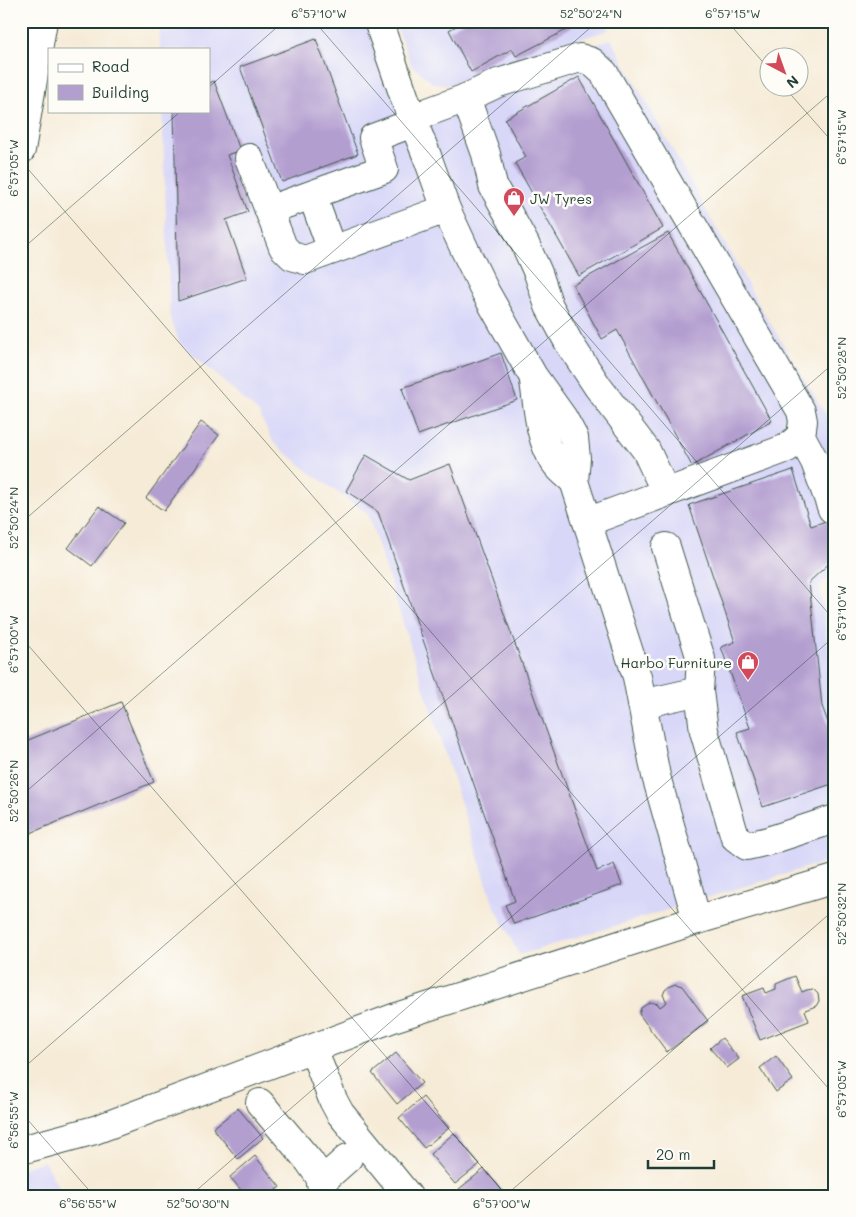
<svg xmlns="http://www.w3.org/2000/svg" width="856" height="1217" font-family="Mali,sans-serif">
<rect width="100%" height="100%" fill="#fdfcf7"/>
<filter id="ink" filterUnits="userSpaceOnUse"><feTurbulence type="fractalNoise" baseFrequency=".02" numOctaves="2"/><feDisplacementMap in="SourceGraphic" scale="10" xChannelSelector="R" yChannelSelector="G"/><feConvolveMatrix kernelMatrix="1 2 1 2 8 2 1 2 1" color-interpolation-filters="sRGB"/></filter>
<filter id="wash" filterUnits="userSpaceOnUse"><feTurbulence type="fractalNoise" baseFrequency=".0096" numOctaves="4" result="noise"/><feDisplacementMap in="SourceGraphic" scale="20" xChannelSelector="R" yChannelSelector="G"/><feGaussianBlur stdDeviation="1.12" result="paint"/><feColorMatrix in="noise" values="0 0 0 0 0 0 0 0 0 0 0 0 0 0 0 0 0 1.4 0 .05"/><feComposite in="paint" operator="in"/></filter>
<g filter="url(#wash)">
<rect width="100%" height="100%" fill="#f6ebd7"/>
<g fill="#d8d7f8">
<polygon points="159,21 383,21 415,110 611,39 758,303 835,429 835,573 820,585 835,708 835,859 519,955 493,903 368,514 312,474 274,443 258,412 179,342 170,316 162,111 209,111 209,49 160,49"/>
<polygon points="394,21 604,21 609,30 555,47 451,85 433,83 412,66"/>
<polygon points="44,1161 63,1196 21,1196 21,1169"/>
</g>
<g id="blocks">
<g fill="#b39ed0">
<polygon points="465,21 569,21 572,27 516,56 512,49 471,72 449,30"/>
<polygon points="316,39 358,154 282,182 240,67"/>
<polygon points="579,77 663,228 579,276 515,163 526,157 505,119"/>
<polygon points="214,81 240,150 227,155 248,212 226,220 247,278 178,301 174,111 209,111 209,83"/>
<polygon points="668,233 772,421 692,466 617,330 602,339 573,285"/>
<polygon points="501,353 517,400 418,435 402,388"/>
<polygon points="201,422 219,435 164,511 146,498"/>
<polygon points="366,455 409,480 450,464 597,871 614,864 622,885 514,924 505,905 515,901 378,512 346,491"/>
<polygon points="793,470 811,526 835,518 835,558 809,582 822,706 835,742 835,783 763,807 737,732 750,728 721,647 735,642 689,505"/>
<polygon points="99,506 124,523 92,566 68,548"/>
<polygon points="121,702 154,782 21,837 21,743"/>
<polygon points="795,976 802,992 807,990 813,989 818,994 819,1001 816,1006 805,1010 809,1021 760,1040 742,996 764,988 766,993 776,989 776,984"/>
<polygon points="676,984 682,986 708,1021 667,1052 639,1014 641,1008 650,1002 658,1004 660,1007 667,1002 663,995 665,990 670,986"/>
<polygon points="722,1038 739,1059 727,1068 710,1048"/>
<polygon points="396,1053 422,1083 397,1104 372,1073"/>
<polygon points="776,1056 793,1080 776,1092 760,1068"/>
<polygon points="423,1097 449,1128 424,1148 399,1118"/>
<polygon points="238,1108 263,1138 238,1159 213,1128"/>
<polygon points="454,1133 480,1164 455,1184 430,1154"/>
<polygon points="255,1156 280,1187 269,1196 246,1196 230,1177"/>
<polygon points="484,1169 497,1184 506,1196 465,1196 459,1189"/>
</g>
</g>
</g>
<g filter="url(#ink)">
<use href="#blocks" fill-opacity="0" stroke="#3f574c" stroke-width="1"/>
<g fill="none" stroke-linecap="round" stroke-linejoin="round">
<g stroke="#3f574c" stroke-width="30">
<g id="minor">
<polyline points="378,21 412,119 427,156 446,209 465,250 486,293 533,376 563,418 574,438 576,458 574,481 637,677 656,776 697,920"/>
<polyline points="466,98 486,154 493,186 525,244 538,273 549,306 569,343 598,387 646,450 666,493"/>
<polyline points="412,119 428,112 466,98 498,83 580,58 592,62 604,73 801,411 803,421 801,436 815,462 832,509"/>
<polyline points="21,150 43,21"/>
<polyline points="249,158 283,247 292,256 305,260 446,209"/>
<polyline points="312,195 332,250"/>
<polyline points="269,210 384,169 373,138 402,127 414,124"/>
<path d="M534,381C538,408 539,438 554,461C559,469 567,475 574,481"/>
<polyline points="587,522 787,448 801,436"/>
<polyline points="666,547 701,659 699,691 704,731 735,837 747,846 768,841 835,819"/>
<polyline points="642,704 699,691"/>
<polyline points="313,1049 333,1100 340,1113 408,1196"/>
<polyline points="260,1103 309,1161 320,1177 323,1196"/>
<polyline points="321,1182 348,1158"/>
</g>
</g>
<g stroke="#3f574c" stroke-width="30">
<polyline id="major" points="21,1150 95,1130 396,1017 697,920 835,879"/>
</g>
<use href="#minor" stroke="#fff" stroke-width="28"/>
<use href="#major" stroke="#fff" stroke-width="28"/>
</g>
</g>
<path fill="none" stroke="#1f3d34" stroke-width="1" stroke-opacity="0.45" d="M314,21L835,621M727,21L768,68M209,87L284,21M785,88L835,145M21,161L835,1096M21,250L181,111M21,523L598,21M21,637L507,1196M21,796L835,89M21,1070L835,362M21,1112L94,1196M190,1196L835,636M505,1196L835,909M819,1196L835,1182"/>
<defs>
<g id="shop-pin" transform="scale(1.125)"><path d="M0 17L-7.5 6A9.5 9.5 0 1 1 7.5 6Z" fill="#d1495b" stroke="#fdfcf7"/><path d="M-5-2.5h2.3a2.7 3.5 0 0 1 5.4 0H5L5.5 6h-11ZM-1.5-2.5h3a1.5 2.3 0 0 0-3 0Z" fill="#fff"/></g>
</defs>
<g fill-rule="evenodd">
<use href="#shop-pin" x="514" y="198"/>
<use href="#shop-pin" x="748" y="662"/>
</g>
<g text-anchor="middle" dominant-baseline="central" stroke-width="5" stroke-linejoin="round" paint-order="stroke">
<g font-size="14" fill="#1f3d34" stroke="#fdfcf7" text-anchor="start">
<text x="530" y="198">JW Tyres</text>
<text x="732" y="662" text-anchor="end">Harbo Furniture</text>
</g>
</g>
<rect width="856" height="1217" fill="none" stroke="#fdfcf7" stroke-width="55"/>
<rect x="48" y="48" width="162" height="65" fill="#fdfcf7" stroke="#a4b0a9"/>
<rect x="58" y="64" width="25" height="8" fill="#ffffff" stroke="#a4b0a9"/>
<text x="92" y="72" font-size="15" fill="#1f3d34">Road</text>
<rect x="58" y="85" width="25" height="15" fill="#b39ed0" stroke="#a4b0a9"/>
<text x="92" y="98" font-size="15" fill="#1f3d34">Building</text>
<g transform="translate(784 72) rotate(139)"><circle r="24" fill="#fdfcf7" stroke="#a4b0a9"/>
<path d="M0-4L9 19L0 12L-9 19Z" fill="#d1495b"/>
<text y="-8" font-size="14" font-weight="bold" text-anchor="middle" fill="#1f3d34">N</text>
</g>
<path d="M648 1160v8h66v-8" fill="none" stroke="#1f3d34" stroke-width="2.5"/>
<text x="656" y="1160" font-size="15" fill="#1f3d34" stroke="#fdfcf7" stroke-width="4" paint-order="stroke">20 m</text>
<rect x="28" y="28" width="800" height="1162" fill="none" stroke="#1f3d34" stroke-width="2"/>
<g font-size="12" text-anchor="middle" fill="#1f3d34">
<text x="319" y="18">6°57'10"W</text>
<text x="591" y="18">52°50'24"N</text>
<text x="733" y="18">6°57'15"W</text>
<text transform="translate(842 137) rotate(-90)" y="4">6°57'15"W</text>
<text transform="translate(14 168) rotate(-90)" y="4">6°57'05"W</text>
<text transform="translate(842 368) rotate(-90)" y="4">52°50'28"N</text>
<text transform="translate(14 518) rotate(-90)" y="4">52°50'24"N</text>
<text transform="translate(842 613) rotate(-90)" y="4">6°57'10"W</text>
<text transform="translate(14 644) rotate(-90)" y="4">6°57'00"W</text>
<text transform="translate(14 791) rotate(-90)" y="4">52°50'26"N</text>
<text transform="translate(842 914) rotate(-90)" y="4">52°50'32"N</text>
<text transform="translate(842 1089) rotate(-90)" y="4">6°57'05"W</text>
<text transform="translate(14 1120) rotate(-90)" y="4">6°56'55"W</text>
<text x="88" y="1208">6°56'55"W</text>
<text x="198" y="1208">52°50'30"N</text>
<text x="502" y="1208">6°57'00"W</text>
</g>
</svg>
